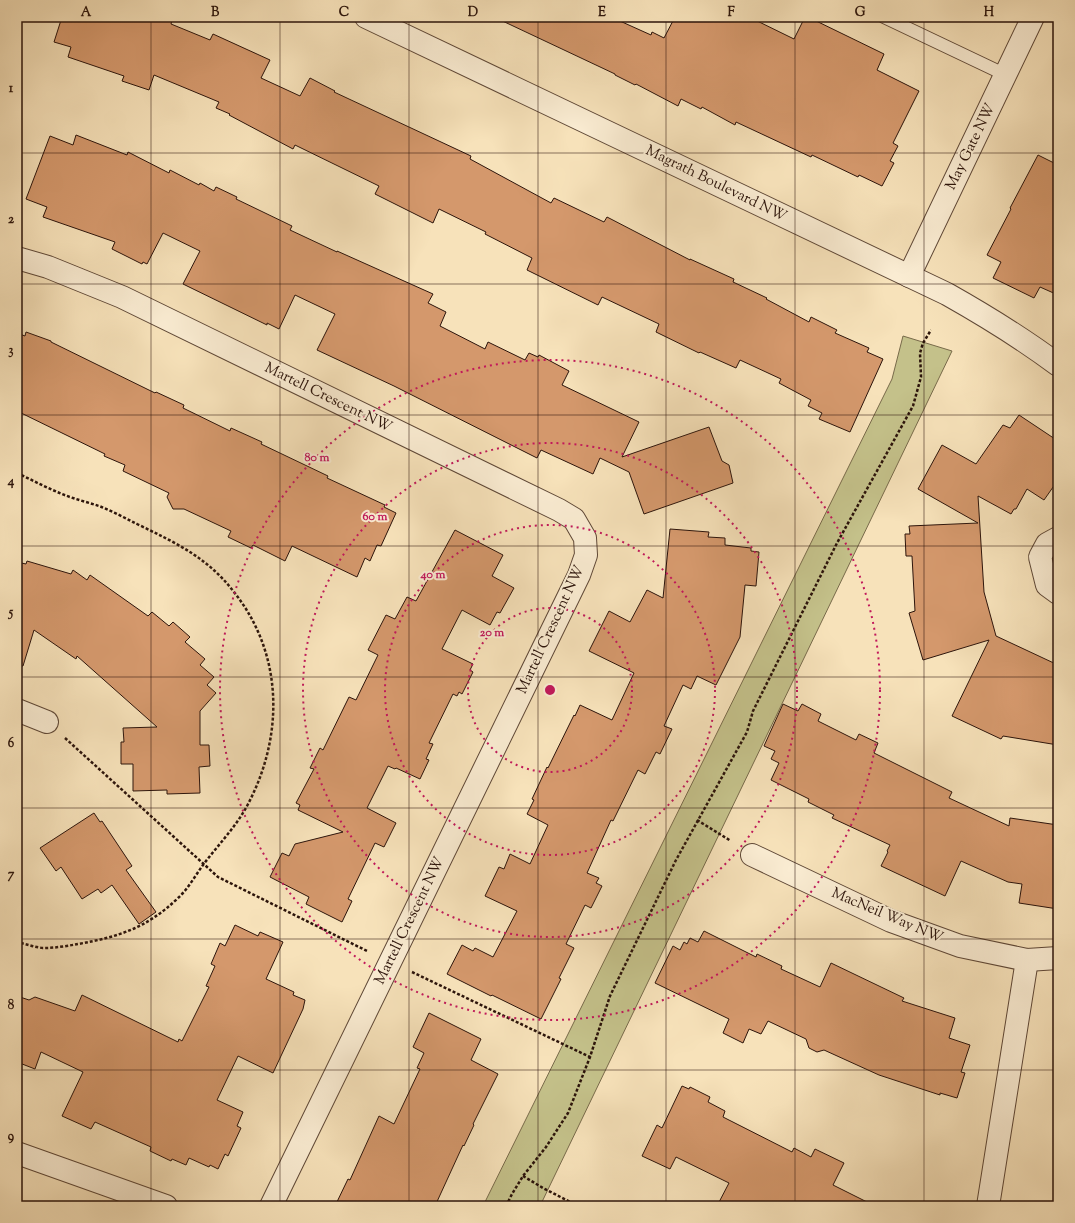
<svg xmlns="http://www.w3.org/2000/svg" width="1075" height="1223" font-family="'Sorts Mill Goudy',serif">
<rect width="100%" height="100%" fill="#f7e2ba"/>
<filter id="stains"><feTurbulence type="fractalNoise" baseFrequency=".005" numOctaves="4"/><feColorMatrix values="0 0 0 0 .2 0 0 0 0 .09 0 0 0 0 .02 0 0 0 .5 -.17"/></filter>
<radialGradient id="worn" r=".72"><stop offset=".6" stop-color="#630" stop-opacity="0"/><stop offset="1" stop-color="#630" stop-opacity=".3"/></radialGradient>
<polygon fill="#c4c18a" stroke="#786a4a" points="903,336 952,351 540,1206 483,1206 892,379"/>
<g fill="#d4986c" stroke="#2c140b">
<polygon points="62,17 173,17 171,24 210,40 213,34 270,60 261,78 300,96 310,78 335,91 334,92 471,156 470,159 551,203 554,198 604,222 607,217 690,260 690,259 734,279 733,282 767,298 766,299 809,322 811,317 837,330 835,333 869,348 867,352 883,359 850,432 819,419 822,413 808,406 811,400 779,383 781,379 740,360 736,368 700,352 699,353 656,332 659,324 602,297 598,305 527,270 532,258 485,234 486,232 439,209 433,223 375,194 379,186 295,145 293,149 229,115 230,114 216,108 219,102 154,75 149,90 122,81 124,76 68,57 71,47 54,42"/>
<polygon points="494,17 611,17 651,35 652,32 664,38 675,17 749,17 794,39 805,17 808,17 884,54 877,70 919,91 893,143 898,146 890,161 894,163 882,186 859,175 858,177 812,155 811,157 736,122 735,125 702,107 701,109 681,99 678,106 636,84 635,85 615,75 615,74"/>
<polygon points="76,135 127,155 128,152 169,173 170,170 199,185 200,183 214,191 216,187 237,197 236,199 292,226 290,230 337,252 337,251 433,294 428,303 446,312 440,326 485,349 488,342 525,360 529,353 538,357 539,355 569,371 562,385 639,422 622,457 709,427 722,461 729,465 733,483 644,514 629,472 600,458 593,474 541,450 537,458 394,386 317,350 335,314 295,295 279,329 267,323 267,325 183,284 200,251 163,233 147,264 143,262 142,264 112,249 115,242 43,217 47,207 26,199 50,136 73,145"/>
<polygon points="1038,155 1058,165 1058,295 1040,287 1034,298 993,278 1001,262 987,255 1011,209 1010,208"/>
<polygon points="26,332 51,341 51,342 155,393 156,392 184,405 183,408 230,431 231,428 262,442 261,444 328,476 327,478 385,505 384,507 396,513 381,546 377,545 370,561 365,558 357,577 292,546 285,561 253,545 251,548 228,537 231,531 184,509 173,509 167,497 169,493 123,471 125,465 104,456 105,454 17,411 17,333 25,336"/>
<polygon points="1019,415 1058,441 1058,480 1044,500 1027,489 1016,509 1014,509 1011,514 978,496 984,592 996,636 1058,665 1058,745 1003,736 1001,739 952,716 989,640 923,660 909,613 915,611 912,556 906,556 905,534 910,534 909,526 978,523 918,489 942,445 976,464 1003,425 1010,428"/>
<polygon points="670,529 709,532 708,537 725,538 725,545 751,548 751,551 759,552 756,586 745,585 740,637 716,685 697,676 691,689 683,685 664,726 672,729 660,754 656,752 645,774 638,770 613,821 611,820 587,873 599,878 596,883 602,886 591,908 585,905 566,944 574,948 559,978 561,979 541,1019 492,995 491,996 447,974 462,945 473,951 475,948 493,957 517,911 485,896 499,867 504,869 510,854 530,864 548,825 527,814 534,800 532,799 547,767 548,768 574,715 575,716 580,705 612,720 634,673 589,651 609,611 630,622 647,590 663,598"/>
<polygon points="455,530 503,555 492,576 514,588 500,613 497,612 490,625 462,610 442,649 473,664 470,670 473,672 462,694 459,692 457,696 453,694 429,743 433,744 426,759 429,760 420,779 396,768 395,769 388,766 367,808 396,823 384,847 375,843 348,899 352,901 342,922 306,904 309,897 270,877 282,853 289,856 295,844 343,832 298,810 300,805 296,803 314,769 310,768 320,748 323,750 349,697 356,700 378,655 368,650 386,615 395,619 407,597 416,601"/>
<polygon points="27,561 71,574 73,570 87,580 90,575 148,616 152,612 169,626 173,622 190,637 185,642 205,659 200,665 214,677 207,685 216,693 200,711 200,745 209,745 210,766 199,767 200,793 167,794 167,790 133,791 133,764 121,764 121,742 124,742 123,728 157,727 77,656 76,659 34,630 23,666 17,666 17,562 26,564"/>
<polygon points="783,704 798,711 802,704 821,714 818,721 856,740 859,734 878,743 874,753 952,792 949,798 1009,826 1010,818 1058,825 1058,909 1019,903 1022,884 1008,882 961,861 945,896 881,866 888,852 887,851 890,845 832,818 834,815 808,802 809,799 771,780 779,763 771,759 775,751 764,746"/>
<polygon points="94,813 100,822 102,821 132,866 126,870 156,912 139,924 112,885 101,893 98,889 82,899 61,867 56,871 40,848"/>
<polygon points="235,925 258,936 260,932 283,942 266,979 294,992 293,995 305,1000 303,1009 273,1073 238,1056 217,1100 243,1112 237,1126 241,1128 228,1156 225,1154 218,1169 210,1165 209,1167 189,1158 186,1165 172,1159 171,1161 150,1151 151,1147 95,1122 91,1129 62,1116 83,1072 41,1052 35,1069 17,1062 17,996 29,1000 35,997 75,1011 82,995 178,1042 179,1039 182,1041 209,987 206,986 215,966 211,964 220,943 225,946"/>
<polygon points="704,931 756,957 757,954 782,966 781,969 820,987 831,963 904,998 902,1001 955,1018 949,1038 970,1045 961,1072 965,1073 957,1098 940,1093 940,1095 879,1075 824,1050 817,1052 809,1048 806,1039 768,1021 761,1034 749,1029 743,1043 723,1033 729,1019 655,983 673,946 680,950 684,942 687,944 690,938 698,942"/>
<polygon points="429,1013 481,1039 471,1060 498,1074 473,1124 474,1125 464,1146 463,1145 435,1206 335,1206 348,1179 350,1180 379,1116 394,1124 420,1069 417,1068 424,1053 413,1047"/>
<polygon points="682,1086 689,1089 690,1087 710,1097 708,1102 725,1111 723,1117 792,1152 794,1148 811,1157 815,1149 844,1163 833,1185 875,1206 717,1206 729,1183 676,1157 670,1169 642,1156 657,1125 662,1128"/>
</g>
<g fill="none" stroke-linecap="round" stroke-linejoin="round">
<g stroke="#5f4837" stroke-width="14">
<polyline id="service" points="884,17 1006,75"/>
</g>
<g stroke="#5f4837" stroke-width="24">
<g id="minor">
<polyline points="17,258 48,267 122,297 559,510 574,519 585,538 586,555 579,575 271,1206"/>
<polyline points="909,276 1033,17"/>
<polyline points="1058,538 1047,544 1040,557 1047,585 1058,593"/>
<polyline points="17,710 47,722"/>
<polyline points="752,855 891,921 960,946 1027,960 1058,958"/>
<polyline points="17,1153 166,1206"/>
<polyline points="988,1206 1027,960"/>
</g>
</g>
<g stroke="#5f4837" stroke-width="24">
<path id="tertiary" d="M366,17L947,294C986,316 1022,338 1058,365"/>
</g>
<g stroke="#2c140b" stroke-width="2.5" stroke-dasharray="3 2" stroke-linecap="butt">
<path d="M17,473C32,480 47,488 62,494C74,499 87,502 99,506C112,511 125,518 137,524C176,543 207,557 234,592C284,655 284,737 247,806C235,828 218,845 203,865C195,876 188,889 178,898C147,928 118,937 78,944C67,946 55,948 43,948C34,947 26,944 17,942"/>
<polyline points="65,738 218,877 367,951"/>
<polyline points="697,820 731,841"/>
<polyline points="412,972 590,1057"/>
<polyline points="523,1176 543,1188 578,1206"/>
<polyline points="506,1206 512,1194 523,1176 546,1147 568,1113 590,1057 610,996 676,860 747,732 753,711 837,543 913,406 921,377 920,353 923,343 931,330"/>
</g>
<use href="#service" stroke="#faecd2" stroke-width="12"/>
<use href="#minor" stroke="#faecd2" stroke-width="22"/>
<use href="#tertiary" stroke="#faecd2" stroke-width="22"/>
</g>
<path fill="none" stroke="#2c140b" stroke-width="1" stroke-opacity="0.55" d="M151,17V1206M280,17V1206M409,17V1206M538,17V1206M666,17V1206M795,17V1206M924,17V1206M17,153H1058M17,284H1058M17,415H1058M17,546H1058M17,677H1058M17,808H1058M17,939H1058M17,1070H1058"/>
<g fill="none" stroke="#c2185b" stroke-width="2" stroke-dasharray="2 4">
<circle cx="550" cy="690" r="82"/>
<circle cx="550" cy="690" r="165"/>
<circle cx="550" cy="690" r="247"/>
<circle cx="550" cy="690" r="330"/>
</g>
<g text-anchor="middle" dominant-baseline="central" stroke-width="4" stroke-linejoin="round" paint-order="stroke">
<g font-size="15" fill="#2c140b" stroke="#faecd2">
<text transform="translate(971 147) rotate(-64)">May Gate NW</text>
<text transform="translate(716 184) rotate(26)">Magrath Boulevard NW</text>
<text transform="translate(328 398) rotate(26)">Martell Crescent NW</text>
<text transform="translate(551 630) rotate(-65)">Martell Crescent NW</text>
<text transform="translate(887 916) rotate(23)">MacNeil Way NW</text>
<text transform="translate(410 921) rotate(-64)">Martell Crescent NW</text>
</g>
</g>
<circle cx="550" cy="690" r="6" fill="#c2185b" stroke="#faecd2" stroke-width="2"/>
<g font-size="12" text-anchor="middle" font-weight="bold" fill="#c2185b" stroke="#faecd2" stroke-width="4" stroke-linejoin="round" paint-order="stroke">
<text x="317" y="461">80 m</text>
<text x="375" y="520">60 m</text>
<text x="433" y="578">40 m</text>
<text x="492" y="636">20 m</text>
</g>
<rect width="1075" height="1223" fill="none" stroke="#f7e2ba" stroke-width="44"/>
<rect x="22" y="22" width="1031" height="1179" fill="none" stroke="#2c140b" stroke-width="1.5"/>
<g font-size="13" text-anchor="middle" font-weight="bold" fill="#2c140b">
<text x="86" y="16">A</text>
<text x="215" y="16">B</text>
<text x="344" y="16">C</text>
<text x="473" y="16">D</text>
<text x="602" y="16">E</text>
<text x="731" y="16">F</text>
<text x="860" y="16">G</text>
<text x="989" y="16">H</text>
<text x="11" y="92">1</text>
<text x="11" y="223">2</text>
<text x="11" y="354">3</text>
<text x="11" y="485">4</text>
<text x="11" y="616">5</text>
<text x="11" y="747">6</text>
<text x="11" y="878">7</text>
<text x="11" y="1009">8</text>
<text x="11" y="1140">9</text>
</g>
<rect width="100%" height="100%" filter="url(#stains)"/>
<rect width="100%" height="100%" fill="url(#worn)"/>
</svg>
